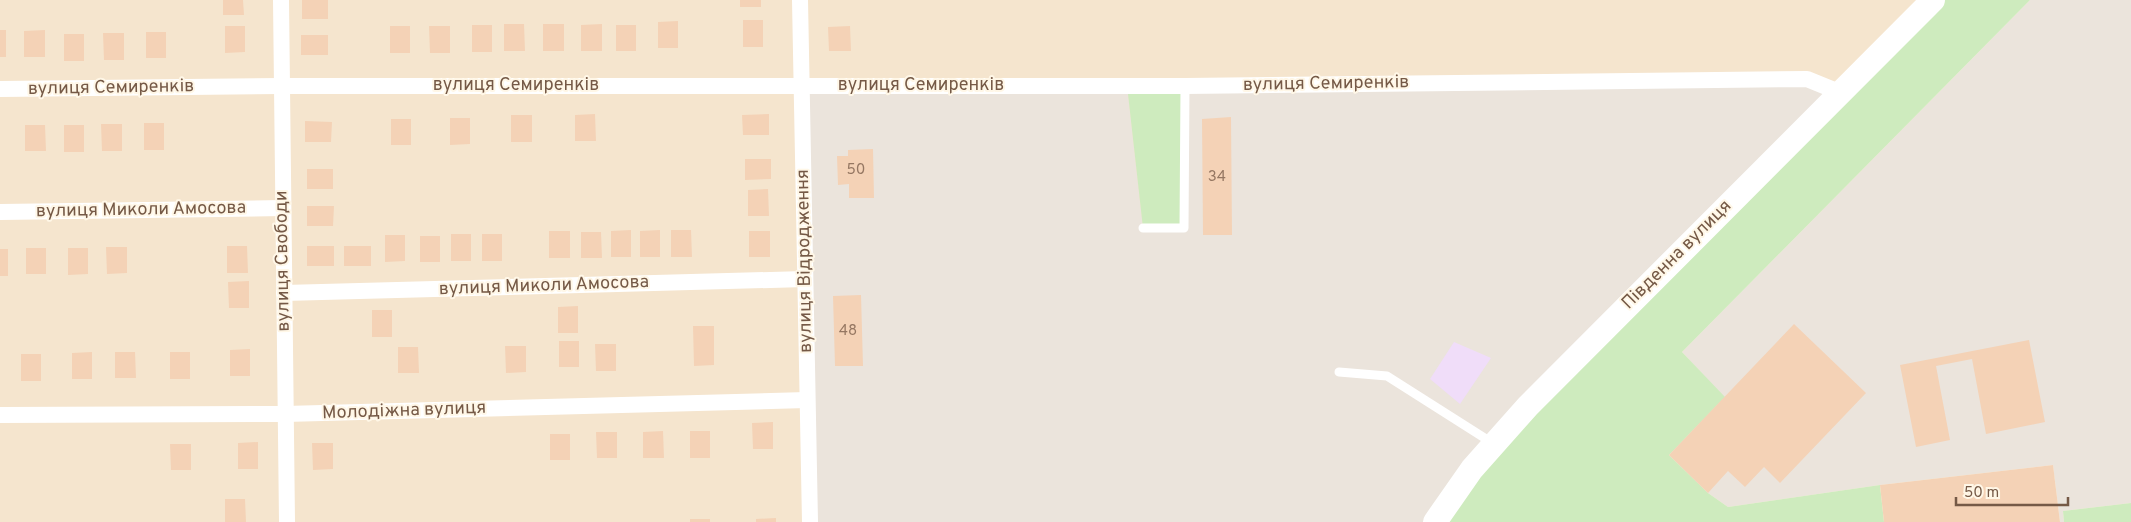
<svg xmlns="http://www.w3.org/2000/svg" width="2131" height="522" font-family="Overpass,sans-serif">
<rect width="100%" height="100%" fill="#fdf3e0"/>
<polygon fill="#f5e5ce" points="0,0 1933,0 1839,92 810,522 0,522"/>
<g fill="#ebe4dc">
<polygon points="2030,0 2131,0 2131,503 2063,511 2064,522 2060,522 2053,465 1880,485 1728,507 1708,493 1669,455 1724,397 1682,352"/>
<polygon points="1807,79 1839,92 1435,522 810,522 801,85 1127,85 1143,228 1185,86"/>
</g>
<polygon fill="#f0ddf9" points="1454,342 1491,358 1460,404 1430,379"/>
<g fill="#ceebbe">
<polygon points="1933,0 2030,0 1682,352 1725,397 1669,455 1708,493 1728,507 1880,485 1884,522 1435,522 1451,497"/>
<polygon points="1127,85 1185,86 1184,228 1143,228"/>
<polygon points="2131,503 2131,522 2064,522 2063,511"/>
</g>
<g fill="#f4d2b6">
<polygon points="223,0 243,0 244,15 223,15"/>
<rect x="302" y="0" width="26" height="19"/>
<rect x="740" y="0" width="21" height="7"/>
<rect x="743" y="20" width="20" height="27"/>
<polygon points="678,21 678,48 658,48 658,22"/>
<polygon points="504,24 524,24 525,51 504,51"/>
<rect x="543" y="24" width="21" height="27"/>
<polygon points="602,24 602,51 581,51 581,25"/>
<rect x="472" y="25" width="20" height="27"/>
<rect x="616" y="25" width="20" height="26"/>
<polygon points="225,26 245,26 245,52 225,53"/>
<rect x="390" y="26" width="20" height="27"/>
<polygon points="429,26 450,26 450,53 430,53"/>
<polygon points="850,26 851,51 829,51 828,27"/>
<rect x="0" y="30" width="6" height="27"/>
<polygon points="45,30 45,57 24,57 24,31"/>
<rect x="146" y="32" width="20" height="26"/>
<polygon points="103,33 124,33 124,60 104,60"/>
<rect x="64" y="34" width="20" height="27"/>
<rect x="301" y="35" width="27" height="20"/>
<polygon points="595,114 596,141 575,141 575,115"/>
<polygon points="769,114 769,135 743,135 742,115"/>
<rect x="511" y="115" width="21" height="27"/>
<polygon points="1231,117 1232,235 1203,235 1202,119"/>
<polygon points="450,118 470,118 470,144 450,145"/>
<rect x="391" y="119" width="20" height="26"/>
<polygon points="305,121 332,122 331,142 305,142"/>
<rect x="144" y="123" width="20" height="27"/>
<polygon points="101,124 122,124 122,151 102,151"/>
<polygon points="25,125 45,125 46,151 25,151"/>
<rect x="64" y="125" width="20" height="27"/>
<polygon points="873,149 874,198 849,198 849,184 838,185 837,156 848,156 848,150"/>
<polygon points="745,159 771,159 771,179 745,180"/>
<rect x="307" y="169" width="26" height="20"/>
<polygon points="768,189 769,216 748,216 748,190"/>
<polygon points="307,206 334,206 333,226 307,226"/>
<polygon points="631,230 631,257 611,257 611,231"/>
<polygon points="660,230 660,257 640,257 640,231"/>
<polygon points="671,230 691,230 692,257 671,257"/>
<rect x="549" y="231" width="21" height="27"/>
<rect x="749" y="231" width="21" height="26"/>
<polygon points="581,232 601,232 602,258 581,258"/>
<rect x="451" y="234" width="20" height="27"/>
<rect x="482" y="234" width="20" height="27"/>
<polygon points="385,235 405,235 405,261 385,262"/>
<rect x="420" y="236" width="20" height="26"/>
<polygon points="227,246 247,246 248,273 227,273"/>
<rect x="307" y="246" width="27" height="20"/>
<rect x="344" y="246" width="27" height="20"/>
<polygon points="106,247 127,247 127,273 107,274"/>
<rect x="26" y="248" width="20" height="26"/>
<polygon points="68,248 88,248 88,274 68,275"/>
<rect x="0" y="249" width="8" height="27"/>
<polygon points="249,281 249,308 229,308 228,282"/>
<polygon points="861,295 863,366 835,366 833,296"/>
<polygon points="578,306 578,333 558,333 558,307"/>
<rect x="372" y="310" width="20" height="27"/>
<polygon points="1794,324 1866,393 1780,483 1764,467 1745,487 1728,471 1708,493 1669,455"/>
<polygon points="693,326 714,326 714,365 694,366"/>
<polygon points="2029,340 2045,422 1986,434 1972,359 1936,366 1950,440 1916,447 1900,365"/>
<rect x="559" y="341" width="20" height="26"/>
<polygon points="595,344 616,344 616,371 596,371"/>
<polygon points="505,346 526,346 526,372 506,373"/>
<polygon points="398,347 418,347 419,373 398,373"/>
<polygon points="250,349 250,376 230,376 230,350"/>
<polygon points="92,352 92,379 72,379 72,353"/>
<polygon points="115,352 135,352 136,378 115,378"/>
<rect x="170" y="352" width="20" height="27"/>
<rect x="21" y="354" width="20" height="27"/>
<polygon points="773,422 773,449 753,449 752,423"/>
<polygon points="663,431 664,458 643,458 643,432"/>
<rect x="690" y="431" width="20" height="27"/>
<polygon points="596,432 617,432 617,458 597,458"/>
<rect x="550" y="434" width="20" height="26"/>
<polygon points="258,442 258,469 238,469 238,443"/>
<polygon points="312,443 333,443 333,469 313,470"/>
<polygon points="170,444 191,444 191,470 171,470"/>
<polygon points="2053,465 2060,522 1884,522 1880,485"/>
<polygon points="225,499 245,499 246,522 225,522"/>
<polygon points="776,518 776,522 756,522 756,519"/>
<rect x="690" y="519" width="20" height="3"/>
</g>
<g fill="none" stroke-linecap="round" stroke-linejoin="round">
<g stroke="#fff" stroke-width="9">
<polyline points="1143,228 1184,228 1185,86"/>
<polyline points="1339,372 1387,376 1494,444"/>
</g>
<g stroke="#fff" stroke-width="16">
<polyline points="281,0 287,522"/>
<polyline points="800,0 810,522"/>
<polyline points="0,89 281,86 1185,86 1807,79 1839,92"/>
<polyline points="0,212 283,208"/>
<polyline points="284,293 805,279"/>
<polyline points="0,415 285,414 807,400"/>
</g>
<polyline stroke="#fff" stroke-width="24" points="1435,522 1472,469 1528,406 1933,0"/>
</g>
<g text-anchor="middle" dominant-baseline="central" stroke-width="4" stroke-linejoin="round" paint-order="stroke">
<g font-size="15" fill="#957762">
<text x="856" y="170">50</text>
<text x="1217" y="177">34</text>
<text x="848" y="331">48</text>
</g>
<g font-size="18" fill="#755946" stroke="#fff7e7">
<text transform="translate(1326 84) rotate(-1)">вулиця Семиренків</text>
<text x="516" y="85">вулиця Семиренків</text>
<text x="921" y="85">вулиця Семиренків</text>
<text transform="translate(111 88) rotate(-1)">вулиця Семиренків</text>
<text transform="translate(141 210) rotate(-1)">вулиця Миколи Амосова</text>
<text transform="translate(1677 255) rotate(-45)">Південна вулиця</text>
<text transform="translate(283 261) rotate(-91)">вулиця Свободи</text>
<text transform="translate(805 261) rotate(-91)">вулиця Відродження</text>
<text transform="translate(544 286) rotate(-2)">вулиця Миколи Амосова</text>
<text transform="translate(404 411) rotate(-2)">Молодіжна вулиця</text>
</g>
</g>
<path d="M1956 497v8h112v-8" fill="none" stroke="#755946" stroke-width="2.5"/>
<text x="1964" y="497" font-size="15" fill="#755946" stroke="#fff7e7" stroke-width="4" paint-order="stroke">50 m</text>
</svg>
